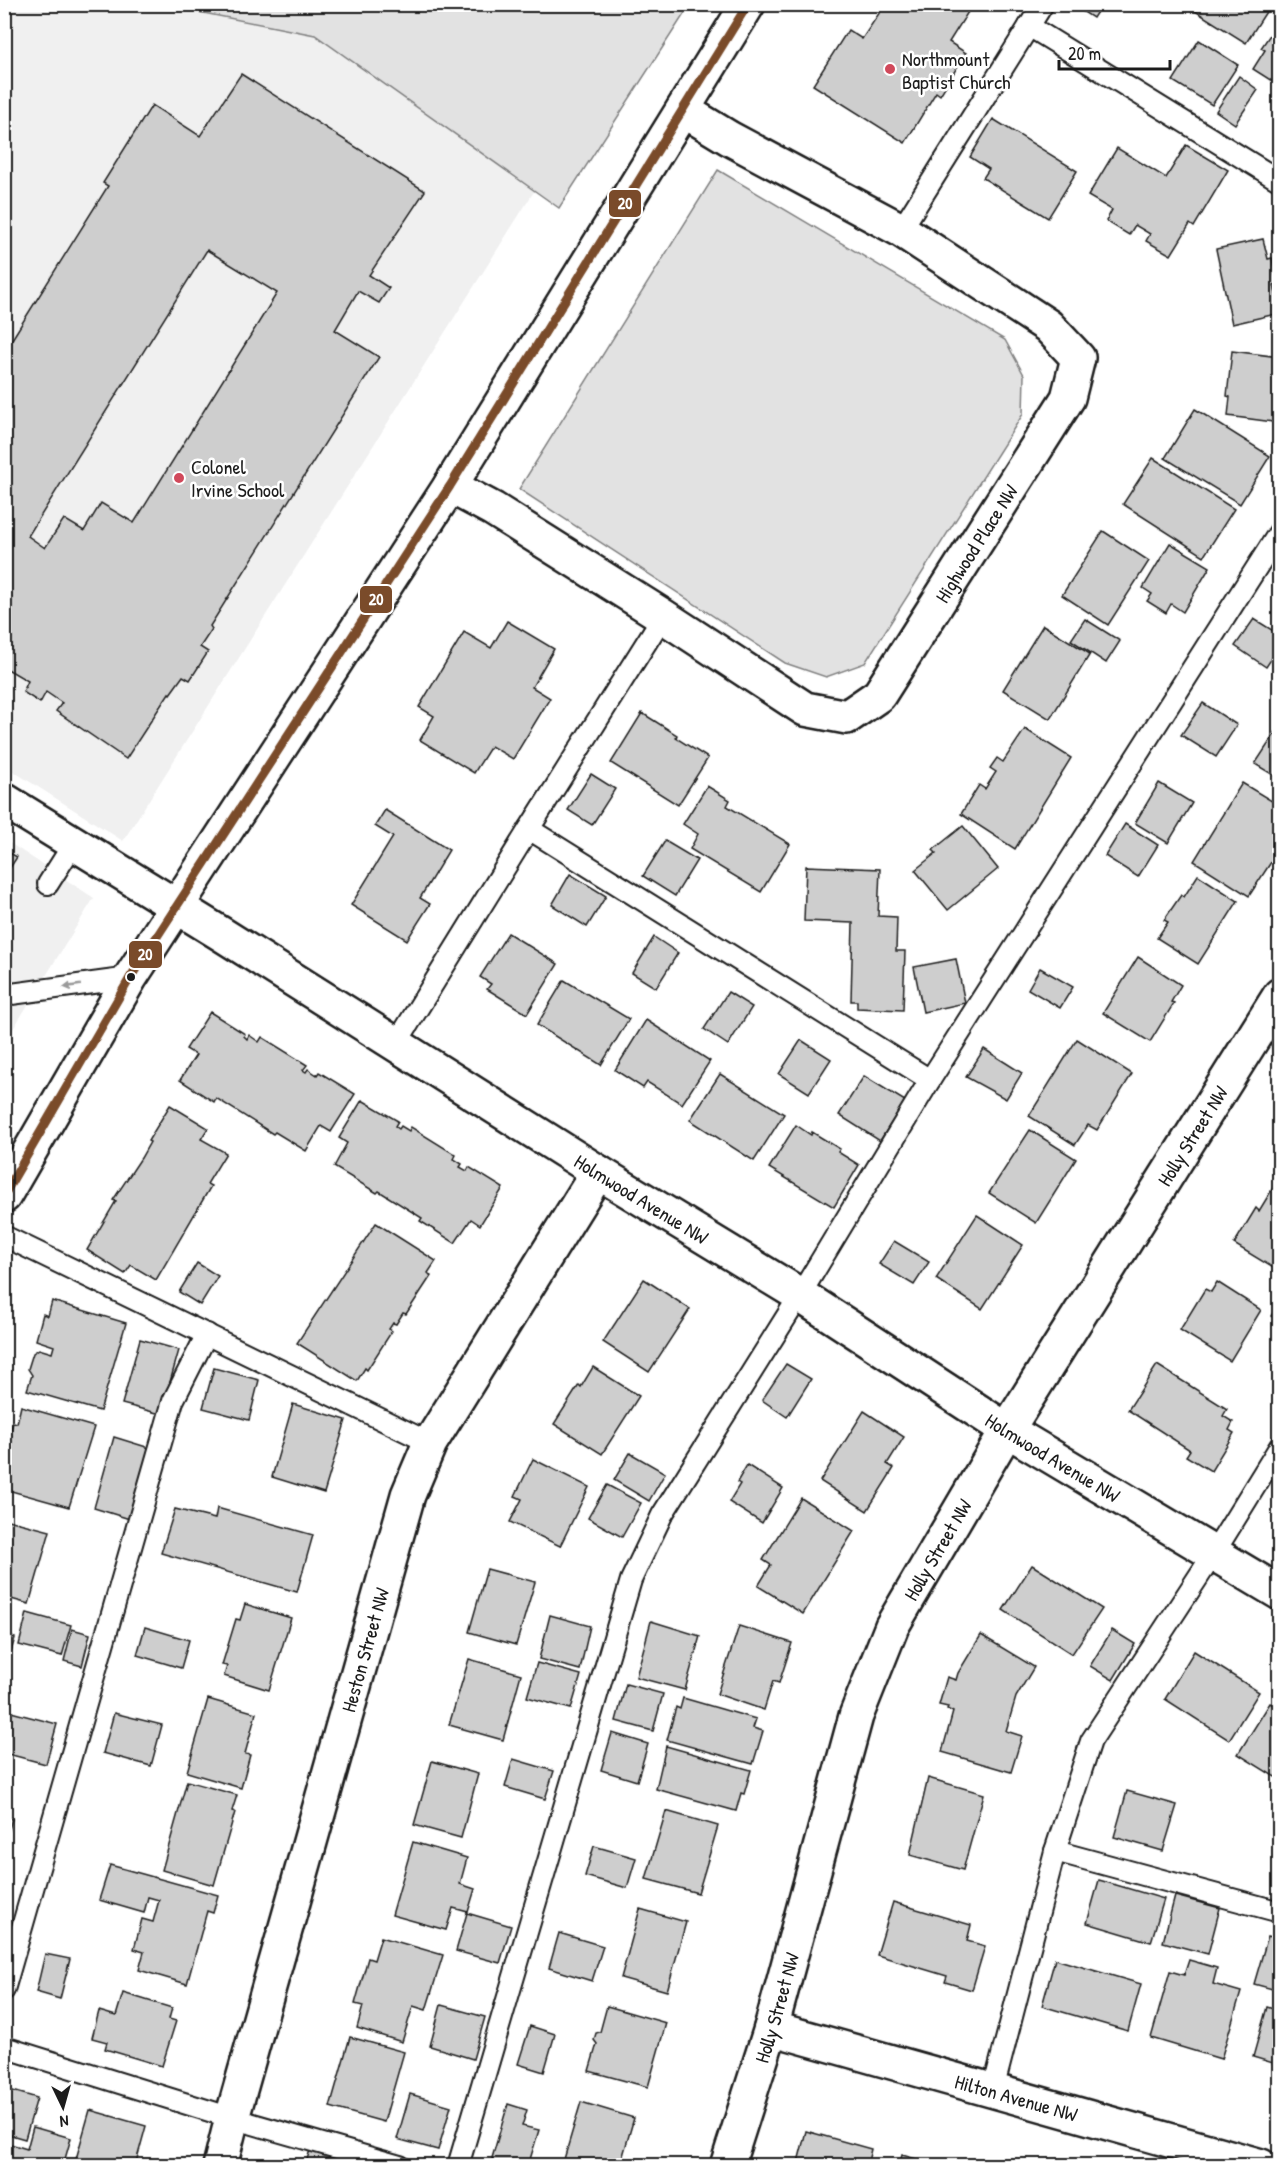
<svg xmlns="http://www.w3.org/2000/svg" width="1284" height="2170" font-family="'Patrick Hand',sans-serif">
<rect width="100%" height="100%" fill="#fff"/>
<filter id="ink" filterUnits="userSpaceOnUse"><feTurbulence type="fractalNoise" baseFrequency=".0167" numOctaves="2"/><feDisplacementMap in="SourceGraphic" scale="12" xChannelSelector="R" yChannelSelector="G"/><feConvolveMatrix kernelMatrix="1 2 1 2 8 2 1 2 1" color-interpolation-filters="sRGB"/></filter>
<g filter="url(#ink)">
<g fill="#f0f0f0">
<polygon points="4,5 163,5 315,35 535,190 123,841 5,766"/>
<polygon points="5,840 94,898 5,1042"/>
</g>
<g fill="#e2e2e2" stroke="#7f7f7f" stroke-width="1.5">
<polygon points="163,5 690,5 559,208 315,35"/>
<polygon points="718,170 1005,340 1024,375 1023,414 865,663 826,677 785,663 519,489"/>
</g>
<g fill="#cecece" stroke="#1c1c1c" stroke-width="1.5" fill-rule="evenodd">
<polygon points="879,4 973,4 949,42 966,53 940,95 936,92 905,143 813,85 848,30 862,39 882,9 878,6"/>
<polygon points="1071,4 1102,4 1093,18"/>
<polygon points="1184,4 1271,4 1246,43"/>
<polygon points="1280,20 1280,75 1275,83 1253,69 1265,50 1261,48"/>
<polygon points="1199,40 1238,65 1212,105 1173,81"/>
<path d="M241,74L425,191L369,275L389,288L379,303L358,291L335,330L379,357L210,626L212,629L200,647L208,652L190,680L183,676L170,694L169,693L126,759L56,711L62,703L46,692L40,703L23,692L28,681L4,667V352L108,186L103,183L152,105L200,136ZM207,250L277,293L134,523L101,503L84,531L64,519L45,548L28,536Z"/>
<polygon points="1239,76 1258,90 1235,124 1216,111"/>
<polygon points="993,119 1077,171 1048,218 983,178 989,169 970,157"/>
<polygon points="1186,145 1228,170 1194,227 1190,224 1171,255 1146,241 1150,234 1135,225 1129,235 1106,221 1112,210 1088,196 1117,148 1166,178"/>
<polygon points="1263,239 1268,259 1272,258 1277,284 1274,285 1280,313 1232,324 1216,249"/>
<polygon points="1232,351 1280,357 1280,423 1228,416 1230,397 1227,396"/>
<polygon points="1195,409 1270,456 1240,504 1165,458"/>
<polygon points="1153,458 1234,509 1204,556 1123,504"/>
<polygon points="1103,531 1149,561 1108,625 1062,595"/>
<polygon points="1170,543 1210,567 1183,612 1171,604 1166,613 1147,601 1152,594 1143,588"/>
<polygon points="1085,619 1120,641 1106,663 1071,640"/>
<polygon points="1254,619 1280,635 1280,646 1266,667 1235,646"/>
<polygon points="507,621 554,649 532,687 550,698 513,759 491,746 474,773 420,740 434,716 419,707 464,632 491,648"/>
<polygon points="1043,625 1090,654 1050,719 1003,690"/>
<polygon points="1203,703 1237,725 1216,757 1181,735"/>
<polygon points="642,713 677,735 676,738 708,758 678,805 611,763"/>
<polygon points="1280,726 1280,779 1255,764"/>
<polygon points="1025,729 1071,758 1015,849 961,814 979,785 985,789 996,772 990,768 997,758 1003,762"/>
<polygon points="591,774 615,789 592,825 568,810"/>
<polygon points="1159,783 1192,803 1168,843 1135,823"/>
<polygon points="1242,783 1280,806 1280,836 1277,841 1280,845 1276,852 1277,853 1249,896 1194,861"/>
<polygon points="707,786 730,800 727,806 790,844 761,892 690,849 698,834 683,824"/>
<polygon points="385,810 449,850 420,898 430,904 407,940 351,905 393,837 375,826"/>
<polygon points="1125,824 1158,845 1138,877 1105,856"/>
<polygon points="963,826 998,869 948,910 915,870 936,853 933,850"/>
<polygon points="665,841 697,860 675,896 643,876"/>
<polygon points="4,850 17,857 4,877"/>
<polygon points="806,866 880,869 878,916 897,917 896,951 905,951 903,1010 857,1008 857,1001 851,1001 853,923 804,921"/>
<polygon points="570,874 606,896 587,927 552,905"/>
<polygon points="1198,875 1238,901 1198,964 1157,938 1168,922 1164,920 1181,895 1184,897"/>
<polygon points="508,933 558,964 527,1014 487,989 491,984 480,977"/>
<polygon points="654,937 678,953 656,988 632,973"/>
<polygon points="1138,957 1181,985 1171,1002 1174,1003 1150,1042 1103,1013"/>
<polygon points="956,959 965,1003 923,1012 914,967"/>
<polygon points="1040,968 1073,987 1060,1008 1028,989"/>
<polygon points="564,980 629,1019 601,1065 537,1025"/>
<polygon points="728,992 752,1007 728,1045 704,1029"/>
<polygon points="210,1012 245,1034 244,1036 247,1039 249,1035 259,1042 262,1037 307,1065 303,1070 306,1072 308,1069 317,1075 319,1072 355,1094 331,1132 321,1126 306,1151 275,1132 273,1134 216,1098 214,1102 180,1080 196,1055 186,1049"/>
<polygon points="646,1020 710,1061 682,1104 647,1082 643,1088 615,1070"/>
<polygon points="1077,1039 1132,1074 1097,1130 1088,1125 1075,1145 1029,1116"/>
<polygon points="801,1040 831,1059 809,1093 779,1074"/>
<polygon points="984,1049 1022,1073 1006,1099 966,1077"/>
<polygon points="720,1074 784,1114 754,1161 690,1120"/>
<polygon points="864,1076 905,1101 880,1141 839,1115"/>
<polygon points="362,1100 398,1121 395,1126 399,1129 401,1126 409,1131 411,1127 456,1155 454,1159 462,1164 460,1167 467,1171 469,1167 503,1188 480,1225 471,1219 455,1243 420,1221 422,1218 379,1191 377,1193 334,1167 347,1143 339,1138"/>
<polygon points="170,1105 208,1128 201,1139 226,1153 207,1184 211,1186 156,1280 131,1265 125,1274 87,1250 116,1201 113,1200 141,1158 150,1142 148,1141"/>
<polygon points="796,1125 811,1135 812,1132 840,1149 838,1152 859,1165 834,1207 769,1168"/>
<polygon points="1030,1130 1076,1159 1036,1223 989,1193"/>
<polygon points="1279,1178 1280,1179 1280,1272 1234,1244 1256,1208 1259,1211"/>
<polygon points="977,1215 1023,1245 982,1309 936,1279"/>
<polygon points="376,1223 436,1261 428,1273 431,1276 406,1314 403,1313 396,1324 393,1323 389,1329 392,1331 367,1370 365,1368 357,1381 297,1343"/>
<polygon points="894,1241 929,1262 914,1285 879,1264"/>
<polygon points="197,1263 218,1276 200,1305 179,1292"/>
<polygon points="644,1279 690,1309 649,1372 603,1342"/>
<polygon points="1217,1282 1261,1310 1230,1361 1180,1330 1205,1289 1211,1292"/>
<polygon points="52,1301 126,1323 100,1411 27,1390 32,1375 28,1369 33,1353 39,1349 52,1353 54,1346 36,1340 43,1314 48,1316"/>
<polygon points="1280,1303 1280,1321 1271,1316"/>
<polygon points="140,1339 179,1350 161,1414 122,1404"/>
<polygon points="786,1364 811,1379 787,1417 762,1400"/>
<polygon points="1157,1365 1227,1409 1223,1416 1233,1422 1229,1430 1234,1433 1211,1471 1186,1456 1190,1450 1128,1410"/>
<polygon points="593,1367 639,1396 602,1454 554,1424 579,1385 581,1387"/>
<polygon points="214,1368 259,1380 249,1420 203,1408"/>
<polygon points="293,1404 346,1420 324,1493 272,1477"/>
<polygon points="21,1406 94,1427 69,1507 4,1489 4,1452 13,1422 17,1423"/>
<polygon points="864,1411 904,1437 887,1464 894,1468 867,1511 820,1481"/>
<polygon points="114,1437 153,1449 133,1520 94,1508"/>
<polygon points="630,1453 665,1473 649,1501 614,1480"/>
<polygon points="533,1459 589,1487 560,1546 510,1522 522,1499 515,1496"/>
<polygon points="747,1465 783,1488 762,1523 729,1502 740,1484 737,1482"/>
<polygon points="607,1485 641,1503 622,1537 588,1518"/>
<polygon points="801,1498 854,1531 803,1614 758,1586 771,1565 763,1560"/>
<polygon points="217,1508 313,1535 297,1592 161,1553 175,1509 215,1519"/>
<polygon points="4,1519 50,1531 29,1604 4,1597"/>
<polygon points="1032,1565 1102,1609 1072,1654 1003,1610"/>
<polygon points="487,1569 535,1582 516,1645 469,1632"/>
<polygon points="245,1604 291,1618 269,1690 224,1676 227,1666 222,1665 236,1619 240,1620"/>
<polygon points="27,1613 71,1625 62,1656 19,1645"/>
<polygon points="550,1615 590,1626 580,1670 539,1659"/>
<polygon points="651,1621 700,1636 685,1690 636,1677"/>
<polygon points="739,1626 792,1643 779,1683 773,1681 764,1710 717,1694"/>
<polygon points="145,1627 189,1640 181,1668 137,1655"/>
<polygon points="72,1629 90,1634 82,1666 64,1661"/>
<polygon points="1112,1630 1135,1644 1113,1680 1090,1666"/>
<polygon points="4,1635 15,1638 4,1675"/>
<polygon points="981,1635 1034,1667 1016,1697 1006,1731 1022,1736 1011,1772 942,1752 953,1712 947,1709 948,1707 939,1705 947,1677 956,1680 958,1673"/>
<polygon points="1194,1651 1259,1692 1229,1740 1165,1699"/>
<polygon points="469,1659 521,1674 503,1740 449,1725"/>
<polygon points="537,1663 581,1675 571,1709 527,1697"/>
<polygon points="626,1684 663,1694 653,1731 616,1721"/>
<polygon points="683,1698 756,1719 753,1728 763,1731 753,1764 667,1740 676,1707 680,1709"/>
<polygon points="208,1699 256,1713 245,1754 250,1755 241,1788 187,1772"/>
<polygon points="1270,1703 1280,1709 1280,1780 1238,1754"/>
<polygon points="11,1712 57,1724 46,1764 4,1753 4,1737"/>
<polygon points="114,1713 162,1725 151,1766 103,1753"/>
<polygon points="612,1733 648,1744 637,1781 601,1770"/>
<polygon points="666,1746 751,1770 744,1794 741,1793 736,1811 656,1789"/>
<polygon points="513,1759 554,1771 545,1799 505,1787"/>
<polygon points="432,1761 478,1774 461,1838 414,1825"/>
<polygon points="928,1778 984,1794 963,1870 910,1855"/>
<polygon points="187,1781 237,1795 232,1811 235,1812 214,1885 162,1870"/>
<polygon points="1127,1791 1177,1805 1163,1851 1114,1837"/>
<polygon points="666,1811 718,1826 698,1893 646,1879"/>
<polygon points="4,1817 12,1819 4,1846"/>
<polygon points="413,1842 467,1858 460,1884 475,1889 468,1912 453,1908 446,1930 392,1915"/>
<polygon points="594,1846 636,1858 627,1888 585,1876"/>
<polygon points="110,1865 218,1895 213,1913 207,1911 187,1984 139,1970 144,1952 134,1949 142,1919 153,1922 159,1900 148,1897 144,1913 99,1900"/>
<polygon points="1099,1880 1164,1899 1151,1942 1087,1923"/>
<polygon points="1175,1896 1220,1908 1208,1954 1163,1942"/>
<polygon points="893,1902 971,1925 967,1941 985,1946 972,1990 945,1982 947,1976 877,1955"/>
<polygon points="640,1909 686,1922 667,1991 621,1978"/>
<polygon points="467,1913 511,1926 500,1963 456,1951"/>
<polygon points="559,1933 603,1946 592,1981 549,1968"/>
<polygon points="1268,1936 1280,1939 1280,1991 1254,1984"/>
<polygon points="381,1937 443,1955 426,2010 413,2006 402,2042 357,2028 363,2006 355,2004 368,1958 374,1960"/>
<polygon points="45,1954 70,1959 60,1999 36,1992"/>
<polygon points="1055,1959 1141,1984 1128,2031 1042,2006"/>
<polygon points="1189,1960 1217,1968 1213,1984 1241,1992 1221,2059 1151,2038 1170,1971 1184,1975"/>
<polygon points="123,1993 172,2008 169,2019 176,2021 162,2066 105,2049 107,2042 92,2038 99,2011 116,2016"/>
<polygon points="441,2005 485,2017 473,2059 430,2046"/>
<polygon points="607,2006 666,2023 648,2087 589,2071 597,2044 594,2040 596,2033 600,2032"/>
<polygon points="1267,2007 1280,2011 1280,2065 1253,2057"/>
<polygon points="530,2026 555,2034 544,2072 518,2064"/>
<polygon points="350,2037 404,2052 384,2122 330,2107"/>
<polygon points="6,2089 37,2098 25,2139 4,2133"/>
<polygon points="410,2094 451,2106 438,2150 397,2139"/>
<polygon points="581,2102 634,2118 620,2166 562,2166"/>
<polygon points="508,2104 527,2110 522,2126 539,2130 528,2166 494,2164 492,2158"/>
<polygon points="90,2110 146,2126 135,2166 74,2166"/>
<polygon points="33,2127 71,2138 63,2166 4,2166 4,2142 27,2149"/>
<polygon points="806,2131 871,2149 867,2166 797,2166"/>
<polygon points="310,2150 355,2163 354,2166 305,2166"/>
<polygon points="902,2155 941,2166 899,2166"/>
</g>
<g fill="none" stroke-linecap="round" stroke-linejoin="round">
<g stroke="#1c1c1c" stroke-width="24">
<g id="lane">
<polyline points="1029,26 1280,181"/>
<polyline points="901,230 1043,4"/>
<polyline points="663,616 529,829 930,1080"/>
<polyline points="48,884 74,843"/>
<polyline points="4,995 130,978"/>
<polyline points="396,1044 529,829"/>
<polyline points="4,1236 430,1443"/>
<polyline points="1055,1851 1280,1912"/>
<polyline points="4,1990 173,1401 207,1334"/>
<polyline points="4,2047 232,2118 400,2166"/>
<polyline points="993,2090 1055,1851 1091,1741 1214,1553 1280,1446"/>
<polyline points="458,2166 631,1580 662,1515 800,1295 930,1080 1280,531"/>
</g>
</g>
<g stroke="#1c1c1c" stroke-width="38">
<g id="street">
<path id="s1" d="M450,486L493,509L663,616L805,709L847,717L879,695L1068,398L1078,358L1048,326L901,230L729,138L683,110"/>
<path id="s2" d="M4,800L223,935L598,1172L800,1295L1007,1430L1280,1593"/>
<path id="s3" d="M771,2028L1261,2166"/>
<path id="s4" d="M220,2166L232,2118L408,1495L430,1443L598,1172"/>
<path id="s5" d="M727,2166L771,2028L856,1716L892,1626L1007,1430L1280,995"/>
</g>
</g>
<g stroke="#1c1c1c" stroke-width="38">
<polyline id="secondary" points="4,1196 130,978 450,486 748,4"/>
</g>
<use href="#lane" stroke="#fff" stroke-width="20"/>
<use href="#street" stroke="#fff" stroke-width="33"/>
<use href="#secondary" stroke="#fff" stroke-width="33"/>
<g stroke="#fff" stroke-width="14">
<polyline id="bus-1" points="4,1195 130,978 450,486 748,4"/>
</g>
<use href="#bus-1" stroke="#7a4b2a" stroke-width="9"/>
</g>
<defs><path id="oneway-solid" d="M-6-.8H1V-3.2L6.5 0L1 3.2V.8H-6Z" transform="scale(1.5)"/></defs>
<use fill="#999" href="#oneway-solid" transform="translate(72 986) rotate(172)"/>
</g>
<g fill="#d1495b" stroke="#fff" stroke-width="2">
<circle cx="890" cy="69" r="6"/>
<circle cx="179" cy="478" r="6"/>
</g>
<circle fill="#1c1c1c" stroke="#fff" stroke-width="2" cx="131" cy="977" r="5"/>
<g text-anchor="middle" dominant-baseline="central" stroke-width="5" stroke-linejoin="round" paint-order="stroke">
<g font-size="20" fill="#1c1c1c" stroke="#fff" text-anchor="start">
<text x="902" y="58">Northmount<tspan x="902" dy="23">Baptist Church</tspan></text>
<text x="191" y="466">Colonel<tspan x="191" dy="23">Irvine School</tspan></text>
</g>
<g font-size="20" fill="#1c1c1c" stroke="#fff">
<text stroke="none"><textPath href="#s1" startOffset="681">Highwood Place NW</textPath></text>
<text stroke="none"><textPath href="#s5" startOffset="1140">Holly Street NW</textPath></text>
<text stroke="none"><textPath href="#s2" startOffset="752">Holmwood Avenue NW</textPath></text>
<text stroke="none"><textPath href="#s2" startOffset="1238">Holmwood Avenue NW</textPath></text>
<text stroke="none"><textPath href="#s5" startOffset="654">Holly Street NW</textPath></text>
<text stroke="none"><textPath href="#s4" startOffset="536">Heston Street NW</textPath></text>
<text stroke="none"><textPath href="#s5" startOffset="166">Holly Street NW</textPath></text>
<text stroke="none"><textPath href="#s3" startOffset="255">Hilton Avenue NW</textPath></text>
</g>
</g>
<g stroke="#fff" stroke-width="2">
<rect x="608" y="189" width="34" height="29" rx="6" fill="#7a4b2a"/>
<rect x="359" y="585" width="34" height="29" rx="6" fill="#7a4b2a"/>
<rect x="128" y="940" width="35" height="29" rx="6" fill="#7a4b2a"/>
</g>
<g font-size="16" text-anchor="middle" font-weight="bold" fill="#fff">
<text x="625" y="209">20</text>
<text x="376" y="605">20</text>
<text x="145" y="960">20</text>
</g>
<rect width="1284" height="2170" fill="none" stroke="#fff" stroke-width="24"/>
<rect x="12" y="12" width="1260" height="2146" fill="none" stroke="#1c1c1c" stroke-width="2" filter="url(#ink)"/>
<g transform="translate(63 2107) rotate(175)" stroke="#ffffff" stroke-width="4.5" paint-order="stroke">
<path d="M0-4.5L10 22L0 15L-10 22Z" fill="#1c1c1c"/>
<text y="-9" font-size="16" font-weight="bold" text-anchor="middle" fill="#1c1c1c">N</text>
</g>
<path d="M1059 60v9h111v-9" fill="none" stroke="#1c1c1c" stroke-width="3"/>
<text x="1068" y="60" font-size="18" fill="#1c1c1c" stroke="#ffffff" stroke-width="4.5" paint-order="stroke">20 m</text>
</svg>
